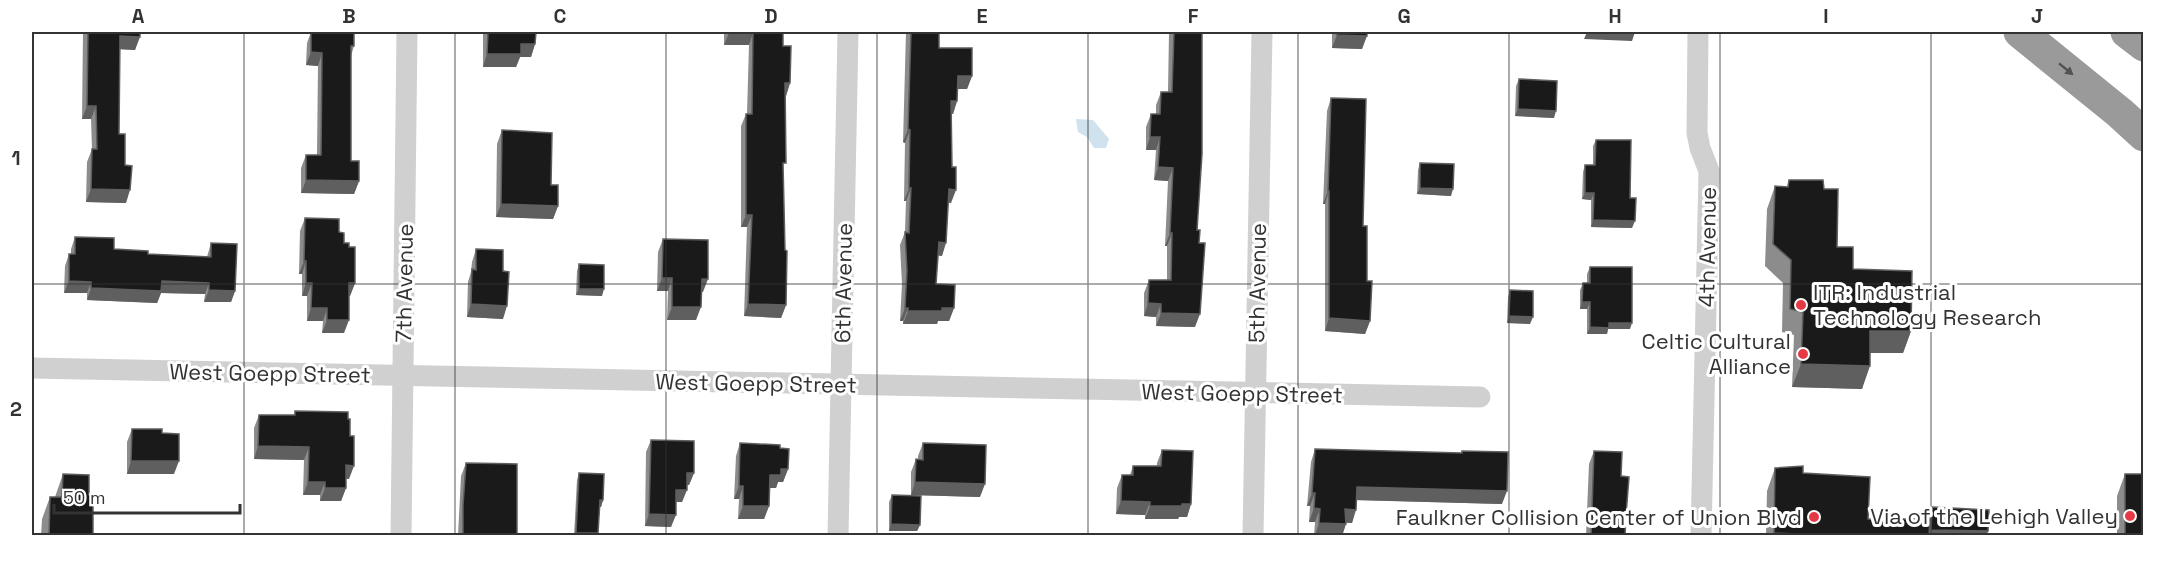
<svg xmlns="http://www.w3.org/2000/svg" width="2175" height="567" font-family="'Space Grotesk',sans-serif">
<rect width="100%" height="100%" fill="#fff"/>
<polygon fill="#cfe2ee" points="1076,119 1093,120 1109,139 1106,148 1094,148 1087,137 1078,132"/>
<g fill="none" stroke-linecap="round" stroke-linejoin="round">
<g stroke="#d0d0d0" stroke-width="21">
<polyline points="1698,32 1697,133 1700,148 1709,171 1701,536"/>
<polyline points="32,368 1480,397"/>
<polyline points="401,536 407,32"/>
<polyline points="838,536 848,32"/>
<polyline points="1253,536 1262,32"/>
</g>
<g stroke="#9a9a9a" stroke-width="33">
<polyline points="2020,32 2120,113 2144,135"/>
<polyline points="2127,32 2144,45"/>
</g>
</g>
<g fill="#8c8c8c">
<polygon points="83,32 140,32 135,50 120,49 119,134 126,203 86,202 87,162 92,149 91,119 82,119"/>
<polygon points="311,32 354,32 354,46 351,56 351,161 359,181 354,194 301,193 301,168 306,155 317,155 318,66 306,65 307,43"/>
<polygon points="483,32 536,32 535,44 531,57 520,57 516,67 483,67"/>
<polygon points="724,32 783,32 783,46 790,83 786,96 783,170 786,305 781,318 744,316 747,227 741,227 741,126 746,114 747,114 749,45 724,45"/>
<polygon points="906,32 939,32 939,48 972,76 967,89 958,89 957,101 953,114 952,114 951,203 948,203 942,256 938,255 936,284 954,308 949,321 938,321 937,324 903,324 903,321 900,321 902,284 900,245 905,232 906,201 904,201 904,198 905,143 903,142"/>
<polygon points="1169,32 1202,32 1197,230 1199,243 1195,327 1156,326 1156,317 1144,316 1144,293 1149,280 1167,280 1167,246 1165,246 1168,181 1154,180 1156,150 1146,150 1146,127 1151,114 1156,114 1156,105 1161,92 1168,92"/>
<polygon points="1332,32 1367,32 1362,49 1332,48"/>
<polygon points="1519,79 1554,118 1515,116 1516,86"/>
<polygon points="1331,98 1363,226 1370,321 1365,334 1325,331 1325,204 1323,204 1327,111"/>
<polygon points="502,130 558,206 553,219 496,217 497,144"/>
<polygon points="1596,140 1630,198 1632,228 1591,227 1591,200 1582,199 1583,172 1585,165 1593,165 1593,146"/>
<polygon points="1420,163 1451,196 1417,194 1418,170"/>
<polygon points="1789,180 1824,189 1837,247 1853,269 1911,331 1903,353 1870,353 1862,389 1792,387 1794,335 1782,332 1783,283 1765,266 1767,209 1775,186 1787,187"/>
<polygon points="305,218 339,232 344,243 349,247 355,283 350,296 349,296 344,333 322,333 323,321 307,321 307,296 302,296 302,274 299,274 300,231"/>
<polygon points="75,237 114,249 148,254 207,257 211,243 235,291 231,302 204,302 205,294 161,293 157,303 87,300 87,293 64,293 65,266 69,254 71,254 71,249"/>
<polygon points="663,239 703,292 701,292 696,320 667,320 668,291 657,291 658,252"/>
<polygon points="476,249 503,319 467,317 468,282 471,272 472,262"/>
<polygon points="579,264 602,296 576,295 577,271"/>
<polygon points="1590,267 1630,329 1608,329 1607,334 1587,334 1587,309 1580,309 1580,290 1583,283 1587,283 1587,274"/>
<polygon points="1510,290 1530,324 1507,323 1508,297"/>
<polygon points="295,411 349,479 346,479 346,488 341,501 320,501 320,495 303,495 304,460 254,459 254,428 259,415 294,415"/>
<polygon points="132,429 162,433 174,474 127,474 127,442"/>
<polygon points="651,440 694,473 689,485 687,485 682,502 676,502 671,527 645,526 646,452"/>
<polygon points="740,443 780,448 788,469 783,482 778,482 776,488 770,488 769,506 764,519 738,519 739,499 734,499 736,456"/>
<polygon points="923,443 980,497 911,495 911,472 916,459 918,459 918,456"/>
<polygon points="1315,449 1461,453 1462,451 1502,504 1357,500 1352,523 1346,523 1342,536 1314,536 1315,522 1309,522 1310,506 1307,506 1311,462"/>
<polygon points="1162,450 1191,504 1187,517 1179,517 1178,519 1145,519 1145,515 1116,514 1117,488 1122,475 1130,475 1133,466 1157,466 1157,463"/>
<polygon points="1594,451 1621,476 1626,515 1625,536 1586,536 1589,464"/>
<polygon points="466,463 517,536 458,536 461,476"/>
<polygon points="1775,468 1803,473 1868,519 1928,519 1932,507 1987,536 1766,536 1767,491"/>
<polygon points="579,473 603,500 601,507 600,507 597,536 574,536 577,480"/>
<polygon points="63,474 89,495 93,536 41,536 42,519 50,497 55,497"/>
<polygon points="2125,474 2144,536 2117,536 2117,496"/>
<polygon points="892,495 920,525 917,531 889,531 889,502"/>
</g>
<g fill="#5f5f5f">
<polygon points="1587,32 1635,32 1632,41 1584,39"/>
<polygon points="729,33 753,33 749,45 724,45"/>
<polygon points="1337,35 1367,36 1362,49 1332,48"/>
<polygon points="120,36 140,37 135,50 116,49"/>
<polygon points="521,44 535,44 531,57 520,57 516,67 483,67 487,54"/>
<polygon points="311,52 322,53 318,66 306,65"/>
<polygon points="958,76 972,76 967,89 954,89"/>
<polygon points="785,83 790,83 786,96"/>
<polygon points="951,101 957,101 953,114 947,114"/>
<polygon points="87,106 96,106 91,119 82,119"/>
<polygon points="1518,109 1556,111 1554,118 1515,116"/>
<polygon points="908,129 910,130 905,143 903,142"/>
<polygon points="1150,137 1160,137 1156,150 1146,150"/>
<polygon points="1158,167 1173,168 1168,181 1154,180"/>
<polygon points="306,180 359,181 354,194 301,193"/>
<polygon points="909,188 911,188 906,201 904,201"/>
<polygon points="1420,188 1453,189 1451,196 1417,194"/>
<polygon points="91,189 130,190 126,203 86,202"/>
<polygon points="949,189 956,190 951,203 944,202"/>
<polygon points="1328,191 1329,191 1325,204 1323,204"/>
<polygon points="1585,193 1594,193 1591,200 1582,199"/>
<polygon points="501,204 558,206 553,219 496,217"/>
<polygon points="746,215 752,215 747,227 741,227"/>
<polygon points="1593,220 1635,221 1632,228 1591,227"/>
<polygon points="1170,233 1172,233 1167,246 1165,246"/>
<polygon points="939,242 946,243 942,256 934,255"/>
<polygon points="304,261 306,261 302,274 299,274"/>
<polygon points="662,278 672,278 668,291 657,291"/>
<polygon points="702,279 708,279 703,292 697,292"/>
<polygon points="69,281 91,282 87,293 64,293"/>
<polygon points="162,281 209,283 205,294 161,293 157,303 87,300 91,288"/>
<polygon points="306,283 312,283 307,296 302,296"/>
<polygon points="349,283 355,283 350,296 344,296"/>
<polygon points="579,289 604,289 602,296 576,295"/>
<polygon points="209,290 235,291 231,302 204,302"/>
<polygon points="1582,302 1590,302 1587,309 1580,309"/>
<polygon points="1148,303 1161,304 1156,317 1144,316"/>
<polygon points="471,304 507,306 503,319 467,317"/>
<polygon points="748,304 786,305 781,318 744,316"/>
<polygon points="672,307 701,307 696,320 667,320"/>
<polygon points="311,308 327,308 323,321 307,321"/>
<polygon points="905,308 908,308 903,321 900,321"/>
<polygon points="942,308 954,308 949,321 938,321 937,324 903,324 908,311"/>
<polygon points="1161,313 1200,314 1195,327 1156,326"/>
<polygon points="1509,316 1533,317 1530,324 1507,323"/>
<polygon points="1329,318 1370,321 1365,334 1325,331"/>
<polygon points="327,320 349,320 344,333 322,333"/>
<polygon points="1609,323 1632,323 1630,329 1608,329 1607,334 1587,334 1590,327"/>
<polygon points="1870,331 1911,331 1903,353 1862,353"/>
<polygon points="1801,364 1870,366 1862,389 1792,387"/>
<polygon points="258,446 309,447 304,460 254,459"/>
<polygon points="131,461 179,461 174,474 127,474"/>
<polygon points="346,465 354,466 349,479 341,478"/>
<polygon points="781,469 788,469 783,482 778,482 776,488 765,488 770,475"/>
<polygon points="687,473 694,473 689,485 683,485"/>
<polygon points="308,482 325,482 320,495 303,495"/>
<polygon points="915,482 985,484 980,497 911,495"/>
<polygon points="739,486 743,486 739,499 734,499"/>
<polygon points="1357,487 1507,491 1502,504 1352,500"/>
<polygon points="325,488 346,488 341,501 320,501"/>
<polygon points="676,490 687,490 682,502 672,502"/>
<polygon points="1312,493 1315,493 1310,506 1307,506"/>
<polygon points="600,500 603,500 601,507 597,506"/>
<polygon points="1121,501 1150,502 1145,515 1116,514"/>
<polygon points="1182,504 1191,504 1187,517 1179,517 1178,519 1145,519 1150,506"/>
<polygon points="743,506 769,506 764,519 738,519"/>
<polygon points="1314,508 1320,509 1315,522 1309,522"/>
<polygon points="1345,509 1356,510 1352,523 1340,522"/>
<polygon points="649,514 676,515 671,527 645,526"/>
<polygon points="1319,523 1346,524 1342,536 1315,536"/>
<polygon points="891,524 920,525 917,531 889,531"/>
<polygon points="1931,530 1988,531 1987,536 1929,536"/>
<polygon points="576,533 598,533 597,536 575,536"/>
<polygon points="1774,533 1798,534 1797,536 1773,536"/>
</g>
<g fill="#1a1a1a" stroke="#5f5f5f" stroke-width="1.5">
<polygon points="88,32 140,32 140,37 120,36 119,134 125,134 125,165 132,166 130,190 91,189 92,149 97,149 96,106 87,106"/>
<polygon points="311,32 354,32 354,46 351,46 351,161 359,161 359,181 306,180 306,155 321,155 322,53 311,52"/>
<polygon points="488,32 536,32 535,44 521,44 521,54 487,54"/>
<polygon points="729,32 783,32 783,46 791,46 790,83 785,83 786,163 783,163 785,250 787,251 786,305 748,304 752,215 746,215 746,114 752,114 753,33 729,33"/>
<polygon points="911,32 939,32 939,48 972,48 972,76 958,76 957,101 951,101 952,167 956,167 956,190 949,189 946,243 939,242 936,284 955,285 954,308 942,308 942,311 908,311 908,308 905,308 907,271 905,232 909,233 911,188 909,188 909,185 910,130 908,129"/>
<polygon points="1174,32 1202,32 1202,154 1197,230 1200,230 1199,243 1205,243 1200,314 1161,313 1161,304 1148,303 1149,280 1171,280 1172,233 1170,233 1173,168 1158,167 1160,137 1150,137 1151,114 1160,114 1161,92 1172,92"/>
<polygon points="1337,32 1367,32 1367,36 1337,35"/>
<polygon points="1519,79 1557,81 1556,111 1518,109"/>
<polygon points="1331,98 1366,99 1363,226 1367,226 1367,281 1372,281 1370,321 1329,318 1329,191 1328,191"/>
<polygon points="502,130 552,133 551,185 558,185 558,206 501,204"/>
<polygon points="1596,140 1631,140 1630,198 1636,198 1635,221 1593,220 1594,193 1585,193 1585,165 1595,165"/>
<polygon points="1420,163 1454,164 1453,189 1420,188"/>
<polygon points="1789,180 1823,180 1824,189 1838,189 1837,247 1853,247 1853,269 1912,271 1911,331 1870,331 1870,366 1801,364 1803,312 1790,309 1791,260 1773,244 1775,186 1788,187"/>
<polygon points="305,218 339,219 339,232 344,233 344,243 349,243 349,247 355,247 355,283 349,283 349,320 327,320 327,308 311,308 312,283 306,283 306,261 304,261"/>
<polygon points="75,237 114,238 114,249 148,251 148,254 211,257 211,243 237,244 235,291 209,290 209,283 162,281 161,291 91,288 91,282 69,281 69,254 75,254"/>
<polygon points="663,239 708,240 708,279 702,279 701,307 672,307 672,278 662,278"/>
<polygon points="476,249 503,250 503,271 509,272 507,306 471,304 472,269 476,270"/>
<polygon points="579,264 604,265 604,289 579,289"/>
<polygon points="1590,267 1632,267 1632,323 1609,323 1609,328 1590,327 1590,302 1582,302 1583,283 1590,283"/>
<polygon points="1510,290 1533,291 1533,317 1509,316"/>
<polygon points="295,411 348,412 348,419 350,419 350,436 354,436 354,466 346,465 346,488 325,488 325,482 308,482 309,447 258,446 259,415 295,415"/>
<polygon points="132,429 162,429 162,433 179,434 179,461 131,461"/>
<polygon points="651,440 694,441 694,473 687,473 687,490 676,490 676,515 649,514"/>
<polygon points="740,443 780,445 780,448 789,449 788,469 781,469 781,475 770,475 769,506 743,506 743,486 739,486"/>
<polygon points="923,443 986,445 985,484 915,482 916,459 923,460"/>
<polygon points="1315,449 1462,453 1462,451 1508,452 1507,491 1357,487 1356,510 1345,509 1346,524 1319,523 1320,509 1314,508 1315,493 1312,493"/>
<polygon points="1162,450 1193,451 1191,504 1182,504 1182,506 1150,506 1150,502 1121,501 1122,475 1133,475 1133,466 1161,466"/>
<polygon points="1594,451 1622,452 1621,476 1629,477 1626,515 1625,536 1591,536"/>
<polygon points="466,463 517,464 517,536 463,536 463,505"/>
<polygon points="1803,466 1803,473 1870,477 1868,519 1930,519 1929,536 1798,536 1798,534 1774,533 1775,468"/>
<polygon points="579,473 604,474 603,500 600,500 598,533 576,533"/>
<polygon points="63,474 89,475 89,495 93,496 93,536 49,536 50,497 62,497"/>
<rect x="2125" y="474" width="19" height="62"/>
<polygon points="892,495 921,496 920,525 891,524"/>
<polygon points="1932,507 1989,510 1988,531 1931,530"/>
</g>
<defs><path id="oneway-solid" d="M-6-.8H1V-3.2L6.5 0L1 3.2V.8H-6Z" transform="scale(1.5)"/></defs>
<use fill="#525252" href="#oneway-solid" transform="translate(2066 69) rotate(39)"/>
<path fill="none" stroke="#333" stroke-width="1.5" stroke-opacity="0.55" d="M244,32V536M455,32V536M666,32V536M877,32V536M1088,32V536M1298,32V536M1509,32V536M1720,32V536M1931,32V536M32,284H2144"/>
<g fill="#e63946" stroke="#fff" stroke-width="2">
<circle cx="1801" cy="305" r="6"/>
<circle cx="1803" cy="354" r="6"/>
<circle cx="2130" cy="516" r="6"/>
<circle cx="1814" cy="517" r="6"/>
</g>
<g text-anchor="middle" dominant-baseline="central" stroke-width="6" stroke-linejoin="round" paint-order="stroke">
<g font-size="22" fill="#333" stroke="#fff">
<text transform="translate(1707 247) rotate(-89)">4th Avenue</text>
<text transform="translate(404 283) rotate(-89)">7th Avenue</text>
<text transform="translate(843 283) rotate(-89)">6th Avenue</text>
<text transform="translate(1257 283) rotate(-89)">5th Avenue</text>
<text transform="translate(270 373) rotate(1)">West Goepp Street</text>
<text transform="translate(756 383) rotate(1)">West Goepp Street</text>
<text transform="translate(1242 393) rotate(1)">West Goepp Street</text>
</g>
<g font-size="22" fill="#333" stroke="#fff" text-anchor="end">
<text x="1813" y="292" text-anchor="start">ITR: Industrial<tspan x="1813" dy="25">Technology Research</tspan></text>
<text x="1791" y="341">Celtic Cultural<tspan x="1791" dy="25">Alliance</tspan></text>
<text x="2118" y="516">Via of the Lehigh Valley</text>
<text x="1802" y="517">Faulkner Collision Center of Union Blvd</text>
</g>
</g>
<rect width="2175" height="567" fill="none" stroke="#ffffff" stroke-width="66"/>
<path d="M54 504v9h186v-9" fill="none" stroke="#333333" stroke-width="3"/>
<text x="63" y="504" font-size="18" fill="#333333" stroke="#ffffff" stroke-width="4.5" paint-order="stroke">50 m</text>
<rect x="33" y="33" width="2109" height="501" fill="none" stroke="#333" stroke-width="2"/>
<g font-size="20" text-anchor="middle" font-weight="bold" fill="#333">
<text x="138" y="23">A</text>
<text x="349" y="23">B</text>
<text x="560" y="23">C</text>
<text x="771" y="23">D</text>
<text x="982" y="23">E</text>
<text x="1193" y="23">F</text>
<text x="1404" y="23">G</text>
<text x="1615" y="23">H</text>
<text x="1826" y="23">I</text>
<text x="2037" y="23">J</text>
<text x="16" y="165">1</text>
<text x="16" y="416">2</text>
</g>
</svg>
